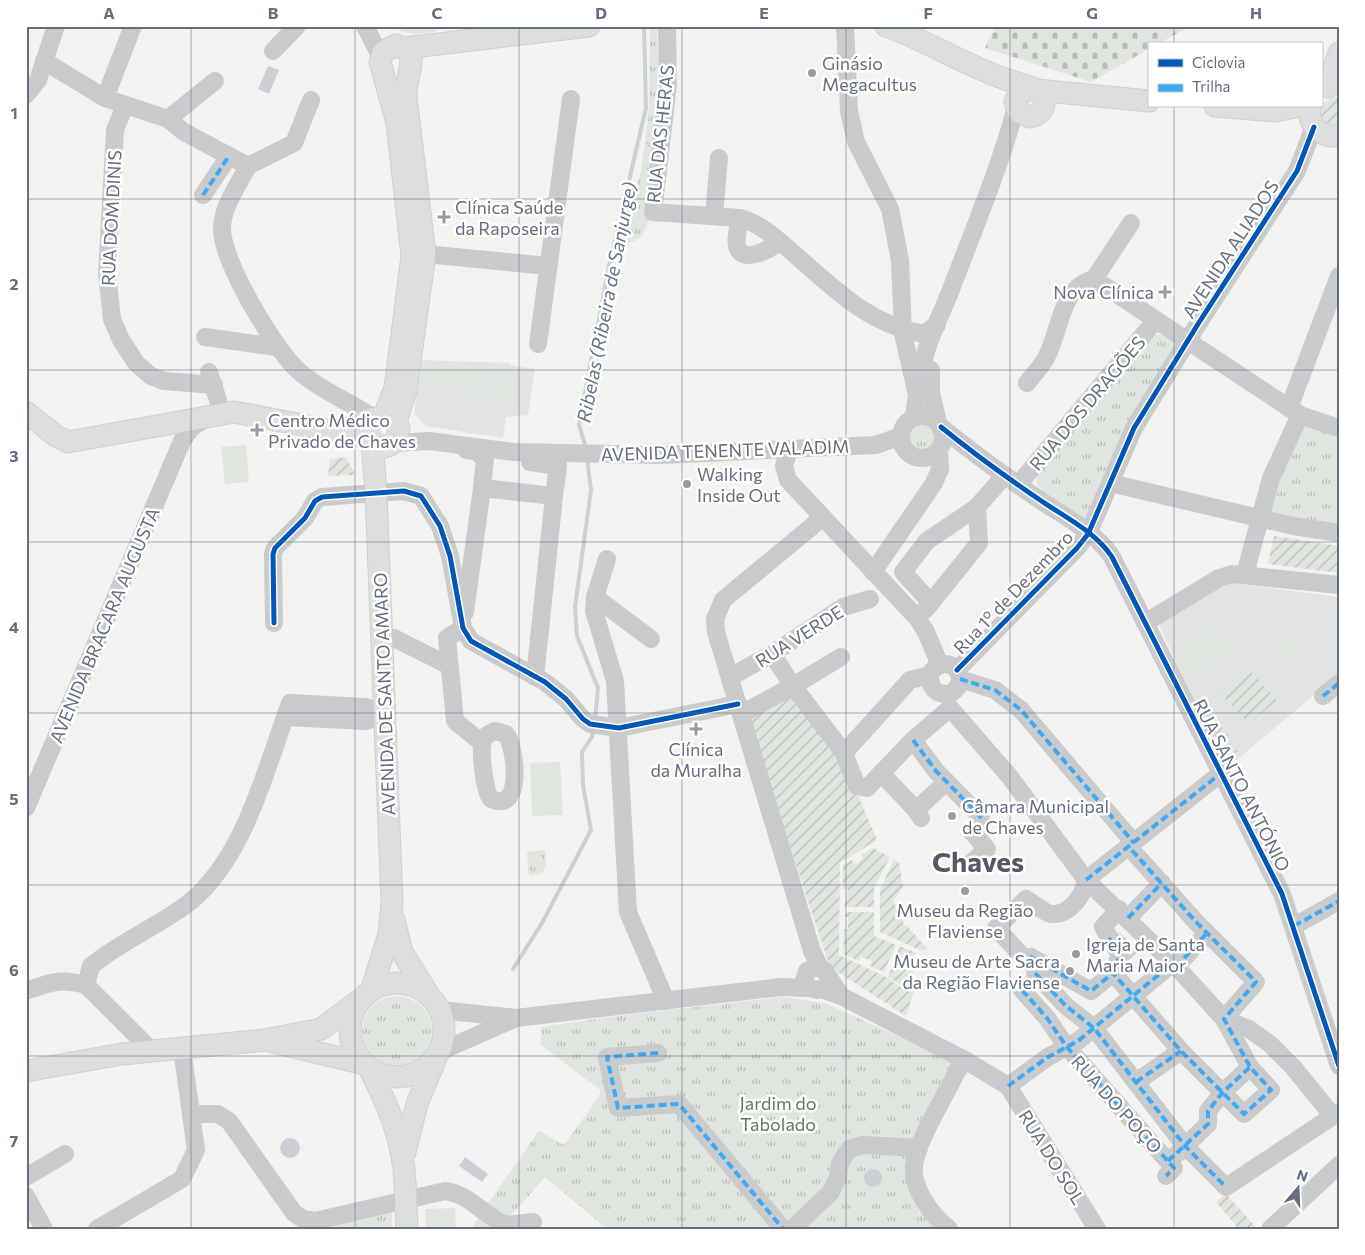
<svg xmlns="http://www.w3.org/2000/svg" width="1365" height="1255" font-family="Commissioner,sans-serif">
<defs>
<pattern id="grass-tufts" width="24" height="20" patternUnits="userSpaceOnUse" patternTransform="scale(1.25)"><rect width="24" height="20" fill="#e1e5df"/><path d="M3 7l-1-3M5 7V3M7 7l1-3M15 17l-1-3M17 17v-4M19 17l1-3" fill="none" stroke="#babeba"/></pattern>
<pattern id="cemetery-stones" width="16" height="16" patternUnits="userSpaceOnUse" patternTransform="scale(1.25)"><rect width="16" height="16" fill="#e1e5df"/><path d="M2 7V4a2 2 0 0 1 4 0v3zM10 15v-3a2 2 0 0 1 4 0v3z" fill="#babeba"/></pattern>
<pattern id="garden-furrows" width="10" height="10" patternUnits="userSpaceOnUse" patternTransform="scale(1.25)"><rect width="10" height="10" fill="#e1e5df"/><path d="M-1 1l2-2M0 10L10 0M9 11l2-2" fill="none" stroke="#babeba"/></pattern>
</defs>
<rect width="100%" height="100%" fill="#f2f2f1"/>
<g fill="#e2e3e3">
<polygon points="392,26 440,26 435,32 416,34 403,32"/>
<polygon points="420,360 510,363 510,365 535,369 528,415 506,417 503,438 426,426 414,414"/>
<polygon points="1233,583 1339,597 1339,674 1233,763 1229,764 1223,759 1188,690 1160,626 1161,622 1223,584"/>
</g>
<g fill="url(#grass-tufts)">
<path d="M657,27L658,52L663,56V66L658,70L649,218C644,238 639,241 620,245L628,208L640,176L646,135L649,107L650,29Z"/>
<polygon points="1163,334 1176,342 1177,352 1095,514 1084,520 1042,491 1037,484 1037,473 1153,335"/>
<polygon points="1298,420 1339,428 1339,530 1259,517"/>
<circle cx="923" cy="437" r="13"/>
<polygon points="545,850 546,865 542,874 529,875 527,852"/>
<circle cx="397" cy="1031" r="35"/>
<polygon points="782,997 824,1003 923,1047 963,1069 918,1135 910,1189 919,1211 940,1229 607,1229 545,1177 508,1219 519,1229 473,1229 473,1225 539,1131 564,1145 600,1095 600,1090 541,1045 541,1027 616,1016"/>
<polygon points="390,1196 393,1229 295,1229"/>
</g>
<polygon fill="url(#cemetery-stones)" points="995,26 1190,26 1158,44 1149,44 1149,49 1091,82 985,48"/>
<g fill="url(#garden-furrows)">
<polygon points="1332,97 1339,97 1339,127 1331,127 1321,116 1321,105"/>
<polygon points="346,457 355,475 328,476 330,459"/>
<polygon points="1274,536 1339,546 1339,573 1268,564"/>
<polygon points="1249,669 1277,700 1249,724 1220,693"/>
<polygon points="787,690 840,753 877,840 840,863 839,955 886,977 900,987 914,991 906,1016 830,967 745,712"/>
<polygon points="1192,694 1233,740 1230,742 1242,756 1229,764 1223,759"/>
<polygon points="873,848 890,857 874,888 874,907 844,907 848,889 843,889 843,865 852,860 855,864 863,859 861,855"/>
<polygon points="894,859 899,863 903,887 893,901 905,926 906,925 927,948 922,951 880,932 880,890"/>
<polygon points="845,912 874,912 874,936 896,945 884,972 870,966 872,961 861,957 859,961 843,954 844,929 848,929 848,917 845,917"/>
<polygon points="1120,932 1139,952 1127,961 1112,938"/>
<polygon points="900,946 916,953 906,960 913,972 913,977 925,985 920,992 901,985 888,977"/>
<polygon points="1226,1194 1255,1226 1252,1229 1239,1229 1216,1202"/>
</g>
<g fill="#e1e5df">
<polygon points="425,364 510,370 510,408 500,408 495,397 421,390"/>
<polygon points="246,445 249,482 225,484 221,447"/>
<polygon points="1245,602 1269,603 1268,615 1244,614"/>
<polygon points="1212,624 1233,648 1198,678 1177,654"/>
<polygon points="1283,633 1302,656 1290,666 1271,644"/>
<polygon points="560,762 563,815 532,816 530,763"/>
<polygon points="455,1208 456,1229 426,1229 425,1209"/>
</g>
<g fill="#ccd0d4">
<polygon points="268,66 279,70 269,94 258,89"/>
<circle cx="290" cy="1148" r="10"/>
<polygon points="465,1157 488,1174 482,1182 459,1166"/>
<circle cx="873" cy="1178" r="9"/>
</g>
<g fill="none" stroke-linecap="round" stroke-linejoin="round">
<g stroke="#ccd0d4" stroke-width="4">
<polyline points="586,448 579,425 609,266 646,108 644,26"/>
<polyline points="587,458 591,490 575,607 577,636 598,688 595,720"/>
<polyline points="513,969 542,923 591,830 583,785 582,752 592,737 593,729"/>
</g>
<g stroke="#cfd0d0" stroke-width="23">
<g id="major">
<path d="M886,26C928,41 966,66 1008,80C1018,84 1033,86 1040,93C1050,103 1041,116 1029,117L1018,111L1015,102L1020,92L1032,89"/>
<polyline points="405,48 589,26"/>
<polyline points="1328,87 1339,53"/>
<polyline points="1037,90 1149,101"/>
<polyline points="1215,106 1275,111 1300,106"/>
<path d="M1310,106C1307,125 1321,138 1339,136"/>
<polyline points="26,412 56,436 68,442 234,412 370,438"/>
<path d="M384,416L395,388L412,256L397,123L380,62L383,52L396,45L409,51C415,63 405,82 406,97L425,254L406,390L396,422"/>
<path d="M340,430C358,427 391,403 399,429L397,439C390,448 382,449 372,442L368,431"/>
<polyline points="394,920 402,952 428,994"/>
<circle cx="397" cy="1030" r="47"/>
<polyline points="372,989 389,934 392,903 376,492 372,442"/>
<polyline points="273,1042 365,1064"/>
<path d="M369,1068C388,1105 403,1140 405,1182"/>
<polyline points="26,1071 122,1054 265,1040 321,1029 360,1000"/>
<polyline points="405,1152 417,1104 436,1058"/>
</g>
</g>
<g stroke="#cacbcc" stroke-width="18">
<polyline points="365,26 381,57"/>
<path d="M667,26L668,85L653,212L740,218C761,224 776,238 793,253C834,288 868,325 924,334L937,325"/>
<polyline points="845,26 849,111 856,142 890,209 900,260 903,334 917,395 914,417"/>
<polyline points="273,51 297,26"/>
<polyline points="44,61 105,98 168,119 184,132 248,166"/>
<polyline points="26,95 38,80 56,26"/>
<polyline points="105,98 133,26"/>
<polyline points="125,105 115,130 107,274 112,319 121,340 136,363 151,376 164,381 214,385"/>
<polyline points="168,119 215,81"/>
<path d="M248,166C239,184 222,207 222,228C221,260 276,353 301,373C323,392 351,402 375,419"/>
<polyline points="248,166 294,143 311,100"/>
<polyline points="203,195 229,156"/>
<polyline points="714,216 719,158"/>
<path d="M740,218C739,226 734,242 738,249C745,263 772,249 779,241"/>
<polyline points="425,254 548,266"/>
<polyline points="1094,279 1300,415 1339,428"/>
<polyline points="1094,279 1131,223"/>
<polyline points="205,337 277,347"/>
<polyline points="538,344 571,99"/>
<polyline points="931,370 931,393 938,422"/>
<polyline points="209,372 222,413"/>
<path d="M1027,383C1033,375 1041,367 1046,358C1061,331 1059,288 1094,279"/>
<path d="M922,386C920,351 938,323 950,292C973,231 999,170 1016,107"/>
<polyline points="1289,408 1339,276"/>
<circle cx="922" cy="437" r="21"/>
<path d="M941,427C973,453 1006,477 1040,500C1063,516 1096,532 1112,557L1282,894L1339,1066"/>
<polyline points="394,443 429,441 514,452 662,455 876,445 901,436"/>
<polyline points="466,450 477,452 485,459 482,488 554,496 558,466 530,462"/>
<polyline points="789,450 784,466 788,480 918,619 926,632 940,665"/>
<polyline points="1110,483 1293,526 1339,533"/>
<polyline points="1018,485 1155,321"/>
<polyline points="607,559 595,597 594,611 615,681 628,912 666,1001"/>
<polyline points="873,572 934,483 940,469 939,451"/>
<polyline points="1245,574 1271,478 1300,415"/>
<polyline points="595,597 651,639"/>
<polyline points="931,603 903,572 927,541 977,507 1005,475"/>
<polyline points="925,610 979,543 977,507"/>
<polyline points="465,612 482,488"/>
<polyline points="274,623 273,554 275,548 305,518 315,501 322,497 404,491 421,496 440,526 450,556 463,628 471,641 545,682 566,699 583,719 590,724 619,728 738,704"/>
<polyline points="1145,623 1219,578 1232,574 1339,585"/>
<polyline points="463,628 447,638 455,721 482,743"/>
<polyline points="382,640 394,638 448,665"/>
<polyline points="772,654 793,686 844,753 857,786 867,788 913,740 950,708"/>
<circle cx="945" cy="679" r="15"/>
<polyline points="957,670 1077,548 1088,534 1134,428 1198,324 1297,171 1314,127"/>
<polyline points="535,677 554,496"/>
<polyline points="730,677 772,654 843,607 870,599"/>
<polyline points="960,679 995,690 1021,710 1134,843"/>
<polyline points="1323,696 1339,683"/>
<polyline points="950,708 1010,777 1086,880 1173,963 1224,1019 1249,1029 1270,1044 1293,1067 1332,1115"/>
<polyline points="741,714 793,686 841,657"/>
<polyline points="285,717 366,721 385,715"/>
<path d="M495,731L506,734C515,745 525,814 491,799C484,791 480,751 483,741C485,735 490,733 495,731Z"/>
<polyline points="913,740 936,771 980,816 982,822 971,831 987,849 970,864"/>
<polyline points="844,753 910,680 930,675"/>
<polyline points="881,773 916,810 921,818"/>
<polyline points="26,808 182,441 192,427 208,417"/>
<polyline points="916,810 946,782"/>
<polyline points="1119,909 1103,927 1120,955 1113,973 1181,1051 1244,1114 1271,1090 1250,1067 1224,1019 1256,982 1196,922 1129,847"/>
<polyline points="1128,918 1162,883"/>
<polyline points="1294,926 1339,901"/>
<polyline points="1176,967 1207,933"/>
<polyline points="820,968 812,951 716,632 715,619 723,600 822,518"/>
<polyline points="1035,973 1066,1006 1094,1028 1185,1146 1226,1187 1339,1112"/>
<path d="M1113,973L1091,991L1031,957L1027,961L996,928L1026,899C1033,903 1043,912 1051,914C1069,916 1084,895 1086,880L1220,774"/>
<path d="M86,985L91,966C121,941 159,926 190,902C245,857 266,768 290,703L366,707L385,715"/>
<polyline points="86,985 153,1052"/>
<polyline points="821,989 841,996 965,1060 1008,1086"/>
<polyline points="818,990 809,988 804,980 807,971 816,967 824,970 841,996"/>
<polyline points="1022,990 1047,1018 1066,1046 1174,1168 1166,1176"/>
<path d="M26,991C52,982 59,978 86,985"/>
<polyline points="440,1010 516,1018 781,987 809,988"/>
<polyline points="439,1052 514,1019"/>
<polyline points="658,1053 607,1057 618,1108 679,1104 783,1229"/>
<polyline points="1136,1082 1181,1051"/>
<polyline points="1008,1086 1048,1057 1078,1041 1173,963"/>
<polyline points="1008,1086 1097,1229"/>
<path d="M191,1114H218L229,1121L294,1213L303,1219L315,1221L445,1191C470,1194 484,1216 506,1225L533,1222"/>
<polyline points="1178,1153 1208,1124 1208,1111 1222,1093 1250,1067"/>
<polyline points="26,1177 65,1154"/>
<polyline points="26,1196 44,1229"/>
<polyline points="97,1229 182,1179 196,1150 182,1049"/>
<polyline points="792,1229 831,1192 838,1177 840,1163 849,1149 863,1145 919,1148"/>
<path d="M949,1229C932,1216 912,1189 914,1166C917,1140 945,1097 957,1071L965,1060"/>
<polyline points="1270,1229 1339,1165"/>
</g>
<use href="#major" stroke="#dededf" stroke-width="21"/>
<g stroke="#cfd0d0" stroke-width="23" stroke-linecap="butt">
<polyline id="major-bridge" points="405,1182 407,1229"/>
</g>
<use href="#major-bridge" stroke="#dededf" stroke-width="21"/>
<g stroke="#3fa9f5" stroke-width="4" stroke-dasharray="8 4" stroke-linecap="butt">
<polyline points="203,195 229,156"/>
<polyline points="960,679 995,690 1021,710 1134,843"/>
<polyline points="1323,696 1339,683"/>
<polyline points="913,740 936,771 980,816 982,822"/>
<polyline points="1086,880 1220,774"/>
<polyline points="1128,918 1162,883"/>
<polyline points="1294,926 1339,901"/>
<polyline points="1109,938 1120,955 1113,973 1181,1051 1244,1114 1271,1090 1250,1067 1224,1019 1256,982 1196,922 1129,847"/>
<polyline points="1021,956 1027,961 1031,957 1091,991 1113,973"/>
<polyline points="1176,967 1207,933"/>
<polyline points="1035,973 1066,1006 1094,1028 1185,1146 1226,1187"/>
<polyline points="1022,990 1047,1018 1066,1046 1174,1168 1166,1176"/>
<polyline points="658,1053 607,1057 618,1108 679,1104 783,1229"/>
<polyline points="1136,1082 1181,1051"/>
<polyline points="1008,1086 1048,1057 1078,1041 1173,963"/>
<polyline points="1168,1161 1208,1124 1208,1111 1222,1093 1250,1067"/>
</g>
<g stroke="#fff" stroke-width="8">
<g id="cycleway">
<path d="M941,427C973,453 1006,477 1040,500C1063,516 1096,532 1112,557L1282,894L1339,1066"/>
<polyline points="274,623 273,554 275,548 305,518 315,501 322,497 404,491 421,496 440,526 450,556 463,628 471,641 545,682 566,699 583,719 590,724 619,728 738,704"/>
<polyline points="957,670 1077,548 1088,534 1134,428 1198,324 1297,171 1314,127"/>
</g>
</g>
<use href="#cycleway" stroke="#0057b8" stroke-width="5"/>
</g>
<path fill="none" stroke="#656e7e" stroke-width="1" stroke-opacity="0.55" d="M191,26V1229M355,26V1229M519,26V1229M682,26V1229M846,26V1229M1010,26V1229M1174,26V44M1174,106V1229M26,199H1339M26,370H1339M26,542H1339M26,713H1339M26,885H1339M26,1056H1339"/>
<g fill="#969ca6" stroke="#fff" stroke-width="2">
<circle cx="812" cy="73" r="5"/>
<path d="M441.5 209.5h5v5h5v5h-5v5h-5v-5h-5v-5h5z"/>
<path d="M1162.5 284.5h5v5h5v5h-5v5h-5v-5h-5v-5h5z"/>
<path d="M254.5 422.5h5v5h5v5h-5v5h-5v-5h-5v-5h5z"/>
<circle cx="687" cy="484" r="5"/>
<path d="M693.5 721.5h5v5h5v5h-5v5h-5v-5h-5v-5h5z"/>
<circle cx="952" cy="816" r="5"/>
<circle cx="965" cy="891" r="5"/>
<circle cx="1076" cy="954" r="5"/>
<circle cx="1070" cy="971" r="5"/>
</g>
<g text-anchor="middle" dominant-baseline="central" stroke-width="5" stroke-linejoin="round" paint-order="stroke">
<g font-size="18" fill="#656e7e" stroke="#fff" text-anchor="start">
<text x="822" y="63">Ginásio<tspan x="822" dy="21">Megacultus</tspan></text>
<text x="455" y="207">Clínica Saúde<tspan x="455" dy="21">da Raposeira</tspan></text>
<text x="1154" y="292" text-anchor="end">Nova Clínica</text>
<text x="268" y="420">Centro Médico<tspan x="268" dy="21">Privado de Chaves</tspan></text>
<text x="697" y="474">Walking<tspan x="697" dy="21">Inside Out</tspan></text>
<text x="696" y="749" text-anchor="middle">Clínica<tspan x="696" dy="21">da Muralha</tspan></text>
<text x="962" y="806">Câmara Municipal<tspan x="962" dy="21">de Chaves</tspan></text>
<text x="965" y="910" text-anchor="middle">Museu da Região<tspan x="965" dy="21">Flaviense</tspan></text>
<text x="1086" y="944">Igreja de Santa<tspan x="1086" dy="21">Maria Maior</tspan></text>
<text x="1060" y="961" text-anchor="end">Museu de Arte Sacra<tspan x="1060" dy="21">da Região Flaviense</tspan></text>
</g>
<g font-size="18" fill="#656e7e" stroke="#fff">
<text transform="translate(660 134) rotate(-84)">RUA DAS HERAS</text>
<text transform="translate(111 218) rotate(-87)">RUA DOM DINIS</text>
<text transform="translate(1230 249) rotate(-57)">AVENIDA ALIADOS</text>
<text transform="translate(1087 403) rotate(-50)">RUA DOS DRAGÕES</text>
<text transform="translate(725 450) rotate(-2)">AVENIDA TENENTE VALADIM</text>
<text transform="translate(1013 592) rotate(-46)">Rua 1º de Dezembro</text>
<text transform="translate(104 625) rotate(-67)">AVENIDA BRACARA AUGUSTA</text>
<text transform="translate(799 636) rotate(-32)">RUA VERDE</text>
<text transform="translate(384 694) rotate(-92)">AVENIDA DE SANTO AMARO</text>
<text transform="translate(1242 785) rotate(63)">RUA SANTO ANTÓNIO</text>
<text transform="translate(1117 1104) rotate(48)">RUA DO POÇO</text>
<text transform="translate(1052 1157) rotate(58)">RUA DO SOL</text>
</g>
<g font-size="18" fill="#647663" stroke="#fff">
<text x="778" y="1103">Jardim do<tspan x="778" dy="21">Tabolado</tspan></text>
</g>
<g font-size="19" font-style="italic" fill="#667582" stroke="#fff">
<text transform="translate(606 302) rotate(-79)">Ribelas (Ribeira de Sanjurge)</text>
</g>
<g font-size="28" font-weight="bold" fill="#525964" stroke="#fff">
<text x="978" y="861">Chaves</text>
</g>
</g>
<rect width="1365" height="1255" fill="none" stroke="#ffffff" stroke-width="55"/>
<rect x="1148" y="42" width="175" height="65" fill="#ffffff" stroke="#c1c5cb"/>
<rect x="1158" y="59" width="25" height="8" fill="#0057b8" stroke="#c1c5cb"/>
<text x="1192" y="68" font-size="15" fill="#656e7e">Ciclovia</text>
<rect x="1158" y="84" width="25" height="8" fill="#3fa9f5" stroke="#c1c5cb"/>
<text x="1192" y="92" font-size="15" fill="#656e7e">Trilha</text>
<g transform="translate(1298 1188) rotate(19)" stroke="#ffffff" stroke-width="4" paint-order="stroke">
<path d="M0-4L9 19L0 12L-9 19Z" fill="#656e7e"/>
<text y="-8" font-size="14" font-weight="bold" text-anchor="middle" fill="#656e7e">N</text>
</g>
<rect x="28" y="28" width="1310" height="1200" fill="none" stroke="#656e7e" stroke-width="2"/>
<g font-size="16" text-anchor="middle" font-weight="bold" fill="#656e7e">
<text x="109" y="19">A</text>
<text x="273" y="19">B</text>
<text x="437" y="19">C</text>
<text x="601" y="19">D</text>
<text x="764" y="19">E</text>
<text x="928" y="19">F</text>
<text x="1092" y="19">G</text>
<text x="1256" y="19">H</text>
<text x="14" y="119">1</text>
<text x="14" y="290">2</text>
<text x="14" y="462">3</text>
<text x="14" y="633">4</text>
<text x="14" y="805">5</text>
<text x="14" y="976">6</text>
<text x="14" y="1147">7</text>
</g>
</svg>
